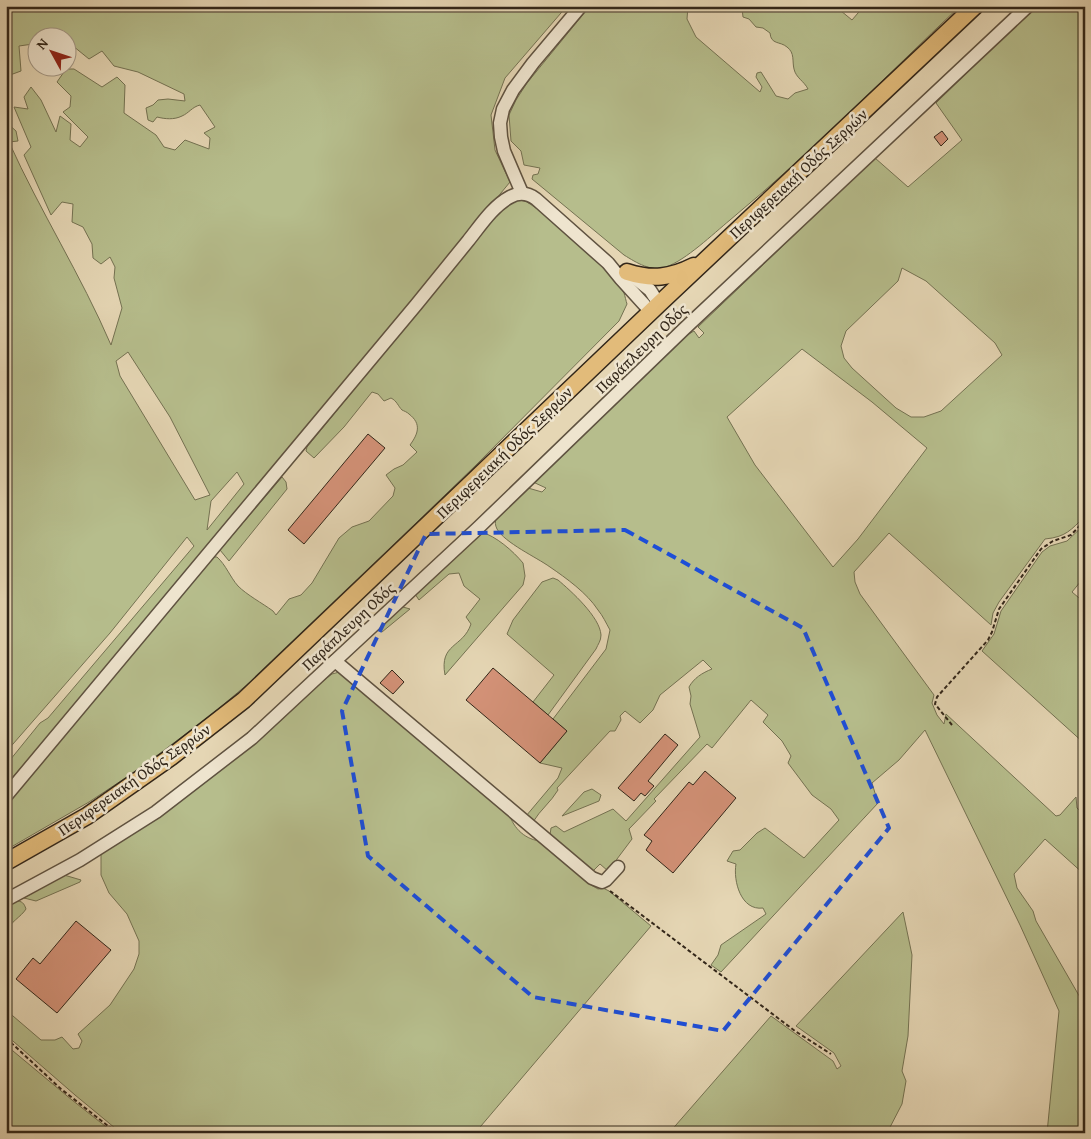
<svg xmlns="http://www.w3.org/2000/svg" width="1091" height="1139" font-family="'Gentium Book Plus',serif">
<rect width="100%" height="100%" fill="#e5d6b4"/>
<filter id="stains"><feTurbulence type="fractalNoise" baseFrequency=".004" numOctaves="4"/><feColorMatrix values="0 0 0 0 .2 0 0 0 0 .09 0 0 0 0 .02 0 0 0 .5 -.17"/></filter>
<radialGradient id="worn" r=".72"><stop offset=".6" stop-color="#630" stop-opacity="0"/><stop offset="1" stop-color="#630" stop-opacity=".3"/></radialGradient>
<g fill="#b6bd8c" stroke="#747252" fill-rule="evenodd">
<path d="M6,6H567L505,78L491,115L495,150L510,182L209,548L6,785V765L40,723L48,718L194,546L187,537L110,633L6,752V122L16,131L18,141L9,142C40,211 81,275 111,345L122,308L114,278L115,267L110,257L101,264L93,258L92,244L83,227L72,222L73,204L62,202L51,215L24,155L31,147L14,107L28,109L24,97L31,87L41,100L56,132L60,116L71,124L70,140L80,147L88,137L63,112L70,107L71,96L57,82L66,69H74L102,87L117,77L125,85L124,113L156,135L164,147L175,150L185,140L209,149L210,138L204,133L215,127L200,105C192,107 189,113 182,116C174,120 165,119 157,117L153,122L148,120L146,108L153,105L158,100L168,99L185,101L184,94L138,72L114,66L102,51L89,59L73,46L68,54V38H38L37,48L33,44L19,46L21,71L10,75L9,92L6,96ZM128,352L170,417L210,495L195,500L120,376L116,361ZM237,472L244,484L207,530L211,501Z"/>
<path d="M590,6H688L687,19L696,37L760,92L762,87L756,77L757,73L761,72L776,96L788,99L795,93L808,89C804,81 796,78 794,69C792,61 795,53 787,47C780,41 771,45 770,33L763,28L756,27L749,19L743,17L742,8L739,6H835L852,20L864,6H960C884,78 811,153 730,220C713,234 686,260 666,267C651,272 637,263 624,255L532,179L533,175L538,174L540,168L524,165L521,151L511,141L509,115L516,100L527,83Z"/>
<path d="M1039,6H1085V516C1071,530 1066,537 1045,539L999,602L993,613L991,625L889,533L854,572L855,582L860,594L934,695L932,703L937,715L944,724L946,714L1056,816L1060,815L1076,797L1077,808L1085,815V875L1045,839L1014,874L1017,888L1033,911L1036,921L1081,999L1085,998V1133H1047L1059,1011L1020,925L925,730L899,760L872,783L878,803L721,972L711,965L718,955L721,945L766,914L763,908C741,911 733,881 736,864L727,861L733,851L740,850L757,833L765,828L804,858L839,820L831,809L812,795L788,763L791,756L782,741L763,722L768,715L751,700L712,748L707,744L654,799L656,801L629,829L632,839L608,871L600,864L592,872L550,835L551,828L556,826L564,832L613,809L626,821L700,737L690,704L691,696L689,687C694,678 702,673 712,669L703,660L660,695L653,710L640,723L625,711L620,716L621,720L615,731H610L557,788L558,790C551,802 540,810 533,822L526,816L558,778L562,768L540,763L567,731L553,719L606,649L610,630C606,623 603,616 598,610C587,593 566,578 550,567C536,557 505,543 497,529C495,525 495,522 496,518L528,488L542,492L546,488L533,482L687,335L694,331L699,338L704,333L698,327L875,158L908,187L962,140L936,103L1027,14ZM902,268L926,281L995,343L1002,355L941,411L924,417H911L896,408L852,368L844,358L841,346L846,331L898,281ZM802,349L872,402L927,448L858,539L833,567L755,465L727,417Z"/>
<path d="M521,199C540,206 614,274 624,293C625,296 626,301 627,304L619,321L476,465L262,672L211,715L139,769L89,802L6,850V801L140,642L193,582L211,557H217C226,565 230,577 238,586C247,595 262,603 273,611L276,615L289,599L301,595L312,583L339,538L352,527L369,521L393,496L395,488L386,475L394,469L403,465L417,452L410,445C418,434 422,424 409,414C407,412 404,411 402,410C398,406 397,401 391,398L384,401L378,394L372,392L344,427L314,458L306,451L307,447L503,207Z"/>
<polygon points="282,477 286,482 287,489 229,561 220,550"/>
<polygon points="1085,524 1085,584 1081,581 1072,592 1085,603 1085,744 982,651 994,634 1001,611 1042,552 1050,546 1067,541"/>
<path d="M481,532C496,536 513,551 523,563L525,576L523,585L445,675C439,643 463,648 471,624L466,617L480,599L464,586L459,573L449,574L419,600L415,594Z"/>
<path d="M553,578L558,580C571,591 600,617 601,635C601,641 598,644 596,649L548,715L533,702L554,675L507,634L513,620L542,582Z"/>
<polygon points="403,607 410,609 382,632 379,630 377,628 395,611"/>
<path d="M343,671L510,816C515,831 529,842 545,841L591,885L598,889L603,888L609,891L651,926L475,1133H121L75,1095L6,1035V1010L41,1040H55L62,1037L73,1049L79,1048L82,1041L78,1034L110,1005L134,969L139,954V941L127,914L109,893L101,875V852L243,751L278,723L323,681L332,674Z"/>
<polygon points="592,789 601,795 599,801 562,816 584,792"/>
<polygon points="64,875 81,880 80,882 36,901 24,898"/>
<path d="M16,901C22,901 24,903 26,909C21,917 10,922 6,932V906Z"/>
<polygon points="903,912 912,955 908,1036 902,1071 906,1081 902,1104 887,1133 669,1133 771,1016 833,1061 837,1069 841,1066 834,1053 796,1026"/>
<polygon points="6,1043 13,1051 72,1100 114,1133 6,1133"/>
</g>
<g fill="#d49278" stroke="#322619">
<polygon points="942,131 948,139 941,146 934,137"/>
<polygon points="368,434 385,448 304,544 288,530"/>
<polygon points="493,668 567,731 540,763 466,700"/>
<polygon points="392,670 404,682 393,694 380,683"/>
<polygon points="665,734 678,745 648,781 654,786 645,796 641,793 634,801 618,788"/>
<polygon points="705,771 736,798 673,873 646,850 652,841 644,835 689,782 693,785"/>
<polygon points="76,921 111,950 57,1013 16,979 33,958 40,964"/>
</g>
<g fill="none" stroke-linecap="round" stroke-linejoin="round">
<g stroke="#5f5240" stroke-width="15">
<g id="minor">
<polyline points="522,193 504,151 501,137 500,123 503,109 513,90 533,63 581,6"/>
<polyline points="630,274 650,290 659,304"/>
<polyline points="335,661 592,878 602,882 606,880 618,867"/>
<path d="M6,796L416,305C433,284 450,263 468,241C480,226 493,206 510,197C519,192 528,193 536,199L608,263L621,279L651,312"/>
<polyline points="6,900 80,860 156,812 252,738 478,528 683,330 1028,6"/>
</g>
</g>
<g stroke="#322619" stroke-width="19">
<g id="major">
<path d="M627,272C652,280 670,278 694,266"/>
<polyline points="6,862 87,816 171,757 244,700 659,304 975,6"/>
</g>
</g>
<g stroke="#322619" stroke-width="2" stroke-dasharray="4 2.5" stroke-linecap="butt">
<polyline points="952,725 935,704 937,697 988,640 992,632 999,609 1041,549 1053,541 1071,535 1085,520"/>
<polyline points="610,891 795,1031 831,1054"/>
<polyline points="6,1038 61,1089 117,1133"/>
</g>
<use href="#minor" stroke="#eee4ce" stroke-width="12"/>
<use href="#major" stroke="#e2bb7a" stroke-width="16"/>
</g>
<path fill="none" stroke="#1d4ed8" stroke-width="4" stroke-dasharray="10 6" stroke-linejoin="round" d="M625,530L803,628L889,828L723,1031L533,997L368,856L342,711L426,534Z"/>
<g text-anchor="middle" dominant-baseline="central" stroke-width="5" stroke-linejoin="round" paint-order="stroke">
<g font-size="16" fill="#322619" stroke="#eee4ce">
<text transform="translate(798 173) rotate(-43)">Περιφερειακή Οδός Σερρών</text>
<text transform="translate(641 348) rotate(-44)">Παράπλευρη Οδός</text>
<text transform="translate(504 452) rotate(-44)">Περιφερειακή Οδός Σερρών</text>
<text transform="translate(348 626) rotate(-43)">Παράπλευρη Οδός</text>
<text transform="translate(134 779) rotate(-35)">Περιφερειακή Οδός Σερρών</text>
</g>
</g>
<rect width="1091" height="1139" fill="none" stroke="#e5d6b4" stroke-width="25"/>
<rect x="8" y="8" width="1076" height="1124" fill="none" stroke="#322619" stroke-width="2.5"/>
<rect x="12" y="12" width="1066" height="1114" fill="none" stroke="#322619"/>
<g transform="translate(52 52) rotate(310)"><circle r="24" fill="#eee4ce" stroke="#a39886"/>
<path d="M0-4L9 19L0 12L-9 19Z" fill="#8f2418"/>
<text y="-8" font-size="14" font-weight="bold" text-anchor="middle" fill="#322619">N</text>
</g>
<rect width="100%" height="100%" filter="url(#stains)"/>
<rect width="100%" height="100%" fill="url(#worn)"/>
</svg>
